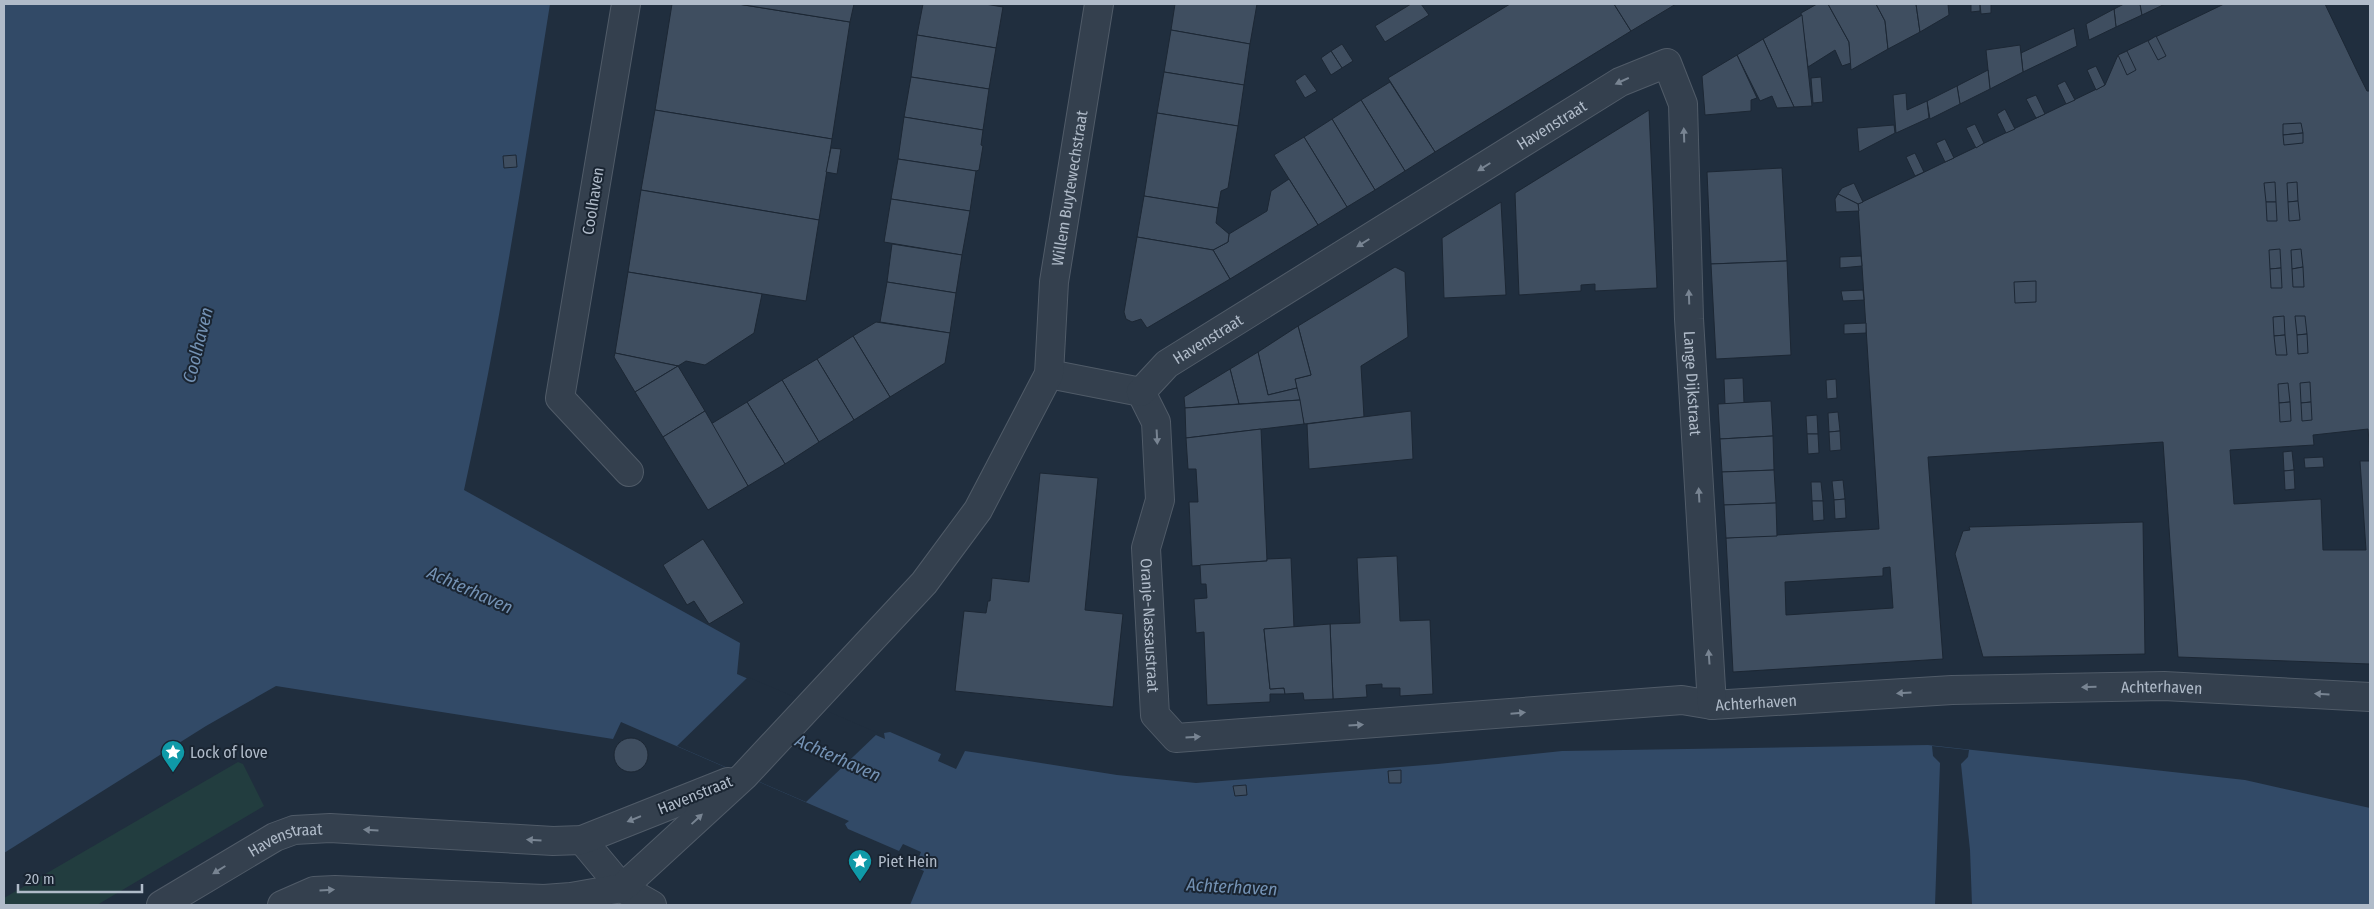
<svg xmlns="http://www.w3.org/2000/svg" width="2374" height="909" font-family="'Fira Sans Condensed',sans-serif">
<rect width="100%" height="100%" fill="#202e3e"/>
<polygon fill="#223d3f" points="238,762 243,764 264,806 97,905 4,905 4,898"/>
<path fill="#324a67" d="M4,4H550C524,166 500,329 464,490L740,643L737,674L885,739L884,733L890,732L941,754L938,761L956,769L965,751L1117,775L1196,783L1438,764L1562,751L1928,745L2245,780L2370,808V905H910L924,871L915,867L921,852L903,844L899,851L848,829L845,824L849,821L621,722L613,739L276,686L206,726L4,853Z"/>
<g fill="#202e3e">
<polygon points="748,677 878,733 806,802 677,746"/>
<polygon points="1932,746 1969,750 1968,757 1961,764 1970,850 1972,905 1935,905 1940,763 1933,756"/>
</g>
<g fill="#3f4e60" stroke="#1c2734" fill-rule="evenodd">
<polygon points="672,4 738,4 850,22 832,139 655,110"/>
<polygon points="738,4 854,4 850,22"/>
<polygon points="923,4 985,4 1003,7 996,48 917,35"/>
<polygon points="1175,4 1257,4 1250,44 1171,30"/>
<polygon points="1411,4 1421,4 1429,15 1385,42 1375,26"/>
<polygon points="1510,4 1614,4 1631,31 1435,152 1388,78"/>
<polygon points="1614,4 1676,4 1631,31"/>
<polygon points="1817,4 1828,4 1849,42 1851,63 1842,66 1835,50 1808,67 1801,13"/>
<polygon points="1828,4 1876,4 1885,21 1888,49 1851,70 1849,42"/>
<polygon points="1876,4 1916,4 1920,32 1888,49 1885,21"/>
<polygon points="1916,4 1948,4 1949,15 1920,32"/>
<polygon points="1971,4 1980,4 1980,11 1971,12"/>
<polygon points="1980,4 1991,4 1991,13 1981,14"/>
<polygon points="2124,4 2140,4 2142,15 2116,27 2114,9"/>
<polygon points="2140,4 2165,4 2142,15"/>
<path d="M2224,4H2325L2358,73L2367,91H2370V454L2368,429L2313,435L2314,445L2230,450L2234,504L2321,499L2323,550H2366L2360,461H2370V664L2178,657L2163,442L1928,457L1943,659L1733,672L1726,538L1879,529L1858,204L2105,85L2118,55ZM1890,567L1893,608L1786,615L1785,582L1883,576V568Z"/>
<polygon points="2114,9 2116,27 2089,40 2086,24"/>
<polygon points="1802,15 1812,106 1794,107 1763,39"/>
<polygon points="2074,28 2077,46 2023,72 2021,53"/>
<polygon points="1171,30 1250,44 1244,85 1164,72"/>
<polygon points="917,35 996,48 989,89 911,77"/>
<polygon points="2156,36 2166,56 2158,60 2148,41"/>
<polygon points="1763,39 1794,107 1777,108 1772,96 1760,101 1737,55"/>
<polygon points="1342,44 1353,61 1342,68 1331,51"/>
<polygon points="2020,45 2023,72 1990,89 1986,50"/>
<polygon points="1331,51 1342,68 1331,75 1321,58"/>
<polygon points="2127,51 2136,70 2127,75 2118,55"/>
<polygon points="1737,55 1757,98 1751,100 1751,111 1705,115 1702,76"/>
<polygon points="2096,66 2105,85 2096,90 2087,70"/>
<polygon points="1988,70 1990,89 1960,104 1957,86"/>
<polygon points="1164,72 1244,85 1238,126 1157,113"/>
<polygon points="1305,74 1317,91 1305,98 1295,81"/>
<polygon points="911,77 989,89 983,130 904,117"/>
<polygon points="1821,77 1823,102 1813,103 1811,78"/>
<polygon points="2065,81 2075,100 2066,104 2057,85"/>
<polygon points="1390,82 1435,152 1405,171 1361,100"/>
<polygon points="1957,86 1960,104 1930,119 1927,101"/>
<polygon points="1906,93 1907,110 1927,101 1929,118 1896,133 1893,95"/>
<polygon points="2036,95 2045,114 2036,118 2026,99"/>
<polygon points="1361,100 1405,171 1375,190 1332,119"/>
<polygon points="2005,109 2015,129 2006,133 1997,114"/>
<polygon points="655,110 832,139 819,220 641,190"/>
<polygon points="1649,110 1657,288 1595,291 1595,284 1581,285 1581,291 1519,295 1515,193"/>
<polygon points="1157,113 1238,126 1228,188 1221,191 1218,208 1144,196"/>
<polygon points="904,117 983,130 981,145 983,146 979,170 976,171 898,159"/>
<polygon points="1332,119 1375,190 1347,207 1304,137"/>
<polygon points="2301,123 2303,133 2283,135 2283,124"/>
<polygon points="1975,124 1984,143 1976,148 1966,128"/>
<polygon points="1894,125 1895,133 1859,152 1857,128"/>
<polygon points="2303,133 2303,143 2284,145 2283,135"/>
<polygon points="1304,137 1347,207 1318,225 1274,155"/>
<polygon points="1945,139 1954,158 1945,162 1936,143"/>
<polygon points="831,148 841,149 837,174 826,172"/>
<polygon points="1915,153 1924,172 1915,176 1906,157"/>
<polygon points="516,155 517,167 504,168 503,156"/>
<polygon points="898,159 976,171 970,211 891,199"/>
<polygon points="1782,168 1787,261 1711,264 1707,172"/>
<polygon points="1289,179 1318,225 1230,279 1213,250 1228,242 1229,234 1267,211 1271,191"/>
<polygon points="2275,182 2276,202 2266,202 2264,183"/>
<polygon points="2297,182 2298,201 2288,202 2287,183"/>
<polygon points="1854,183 1863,202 1858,204 1838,194 1842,188"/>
<polygon points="641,190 819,220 806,301 628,272"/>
<polygon points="1838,194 1858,204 1859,211 1836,212 1835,199"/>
<polygon points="1144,196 1218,208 1216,223 1229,234 1228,242 1213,250 1137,237"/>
<polygon points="891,199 970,211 962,255 884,242"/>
<polygon points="2298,201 2300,220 2289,221 2288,202"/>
<polygon points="1501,202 1506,295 1444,298 1442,238"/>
<polygon points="2266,202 2276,202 2277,221 2267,221"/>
<polygon points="1137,237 1213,250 1230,279 1147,328 1141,319 1132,322 1126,319 1124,312"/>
<polygon points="892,244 962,255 956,293 887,282"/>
<polygon points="2280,249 2281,268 2270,269 2269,250"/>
<polygon points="2301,249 2303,267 2292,269 2291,250"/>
<polygon points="1861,256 1862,266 1840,268 1840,257"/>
<polygon points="1787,261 1791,355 1716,359 1711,264"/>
<polygon points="1395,267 1405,272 1408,337 1361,366 1364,417 1304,424 1295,379 1311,375 1298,326"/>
<polygon points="2303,267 2304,287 2293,287 2292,269"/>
<polygon points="2281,268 2282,288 2271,288 2270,269"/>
<polygon points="628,272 762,294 754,333 705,365 686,361 678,366 615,353"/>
<polygon points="2036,281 2036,302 2015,303 2014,282"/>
<polygon points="887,282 956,293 950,333 880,322"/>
<polygon points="1863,290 1864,300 1843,301 1841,291"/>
<polygon points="2284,316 2285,335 2274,336 2273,317"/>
<polygon points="2295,316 2305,316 2307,334 2297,335"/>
<polygon points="876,322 950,333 945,363 890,397 853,336"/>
<polygon points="1866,323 1866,333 1844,334 1844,324"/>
<polygon points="1298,326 1311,375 1295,379 1297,388 1268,395 1258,352"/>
<polygon points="2307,334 2308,353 2298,354 2297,335"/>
<polygon points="2285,335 2287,355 2276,355 2274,336"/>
<polygon points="853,336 890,397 854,420 817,359"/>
<polygon points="1258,352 1268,395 1297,388 1300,400 1239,404 1230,369"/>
<polygon points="615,353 678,366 635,392 614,357"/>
<polygon points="817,359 854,420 819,442 782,380"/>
<polygon points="678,366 705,411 663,437 635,392"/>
<polygon points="1230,369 1239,404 1185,408 1184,397"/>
<polygon points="1743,378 1744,403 1725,404 1724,379"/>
<polygon points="1836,379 1837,398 1827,399 1826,380"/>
<polygon points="782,380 819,442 785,464 747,402"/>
<polygon points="2310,382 2311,402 2301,403 2300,383"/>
<polygon points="2288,383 2290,402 2279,403 2278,384"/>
<polygon points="1300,400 1304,424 1186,438 1185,408"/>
<polygon points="1771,401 1773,436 1720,439 1718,404"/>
<polygon points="747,402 785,464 748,486 711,424"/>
<polygon points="2290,402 2291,421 2280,422 2279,403"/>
<polygon points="2311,402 2312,420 2302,421 2301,403"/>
<polygon points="705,411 748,486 708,510 663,437"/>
<polygon points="1411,411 1413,459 1309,469 1307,424"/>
<polygon points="1838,412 1840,431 1829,432 1828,413"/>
<polygon points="1817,415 1818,434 1807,434 1806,416"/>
<polygon points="1261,429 1267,561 1192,566 1189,502 1198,502 1196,469 1188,469 1186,438"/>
<polygon points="1840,431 1841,450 1830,451 1829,432"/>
<polygon points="1807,434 1818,434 1819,453 1808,454"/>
<polygon points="1773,436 1774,470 1722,472 1720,439"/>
<polygon points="2292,451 2294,470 2284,471 2283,452"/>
<polygon points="2323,457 2324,467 2305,468 2304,458"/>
<polygon points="1774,470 1776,503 1724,505 1722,472"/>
<polygon points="2294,470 2295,489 2285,490 2284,471"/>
<polygon points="1040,473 1098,478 1085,610 1123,614 1113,707 955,691 964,611 986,613 988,601 990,601 992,578 1029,582"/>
<polygon points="1843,480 1845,499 1834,500 1832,481"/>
<polygon points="1811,482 1821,482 1823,501 1812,501"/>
<polygon points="1845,499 1846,518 1835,519 1834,500"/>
<polygon points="1812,501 1823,501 1824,520 1813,521"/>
<polygon points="1776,503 1777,536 1726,538 1724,505"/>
<polygon points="2143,522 2145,654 1983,657 1955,554 1963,531 1970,530 1969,527"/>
<polygon points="703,539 744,603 709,624 694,601 687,605 663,565"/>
<polygon points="1397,556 1400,621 1430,620 1433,694 1400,696 1400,688 1382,688 1382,684 1366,685 1367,697 1333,699 1330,624 1360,623 1357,558"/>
<polygon points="1291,558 1294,628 1264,629 1270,689 1284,688 1285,694 1270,694 1270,702 1207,705 1204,632 1196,633 1194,599 1207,598 1206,584 1201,584 1200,565 1267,561 1267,559"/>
<polygon points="1330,624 1333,699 1304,700 1303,693 1285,694 1284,688 1270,689 1264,629"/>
<circle cx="631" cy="755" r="17"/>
<polygon points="1401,770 1401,783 1389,783 1388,771"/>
<polygon points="1246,785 1247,795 1235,796 1233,786"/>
</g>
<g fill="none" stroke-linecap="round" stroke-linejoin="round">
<g stroke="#505b68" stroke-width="30">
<g id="minor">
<polyline points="626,4 560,398 629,472"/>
<polyline points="1049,374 1141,392"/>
<path id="s1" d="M1141,392L1156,422L1160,500L1146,548L1155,715L1176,738L1682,700L1712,705L1952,690L2164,686L2370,697"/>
<path id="s2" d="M1141,392L1167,364L1620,82L1667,63L1683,104L1689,319L1712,705"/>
<polyline points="582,840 622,888 652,905"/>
<path id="s3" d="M161,905L275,837L294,830L330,828L553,841L582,840L728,782"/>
<path id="s4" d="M282,905L314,891L335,890L544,899L571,897L622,888L744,776L924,583L978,510L1049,374L1054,282L1099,4"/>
</g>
</g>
<use href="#minor" stroke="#34404e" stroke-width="28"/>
</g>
<defs><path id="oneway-solid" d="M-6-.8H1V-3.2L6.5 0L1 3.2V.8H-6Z" transform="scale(1.25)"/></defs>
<g fill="#788492">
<use href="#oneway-solid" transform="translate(1622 81) rotate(155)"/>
<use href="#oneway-solid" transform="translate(1684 135) rotate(-92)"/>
<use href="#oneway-solid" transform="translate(1484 167) rotate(148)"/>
<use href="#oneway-solid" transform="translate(1363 243) rotate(148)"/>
<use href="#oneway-solid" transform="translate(1689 297) rotate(-92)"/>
<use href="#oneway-solid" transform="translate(1157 437) rotate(87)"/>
<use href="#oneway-solid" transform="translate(1699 495) rotate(-93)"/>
<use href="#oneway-solid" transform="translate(1709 657) rotate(-94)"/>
<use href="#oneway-solid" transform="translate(2089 687) rotate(179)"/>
<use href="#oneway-solid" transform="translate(1904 693) rotate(176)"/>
<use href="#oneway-solid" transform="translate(2322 694) rotate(-177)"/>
<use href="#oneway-solid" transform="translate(1518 713) rotate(-5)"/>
<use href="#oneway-solid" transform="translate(1356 725) rotate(-4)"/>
<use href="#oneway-solid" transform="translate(1193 737) rotate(-4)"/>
<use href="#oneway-solid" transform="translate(634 819) rotate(158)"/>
<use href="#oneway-solid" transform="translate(697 819) rotate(-43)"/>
<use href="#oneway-solid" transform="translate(371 830) rotate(-177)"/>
<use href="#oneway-solid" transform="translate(534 840) rotate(-177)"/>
<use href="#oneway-solid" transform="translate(219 870) rotate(148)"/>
<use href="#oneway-solid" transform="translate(327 890) rotate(-3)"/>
</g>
<defs>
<g id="sight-pin" transform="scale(1.25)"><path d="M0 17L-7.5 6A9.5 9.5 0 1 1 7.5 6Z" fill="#0f9aa8" stroke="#1a2532"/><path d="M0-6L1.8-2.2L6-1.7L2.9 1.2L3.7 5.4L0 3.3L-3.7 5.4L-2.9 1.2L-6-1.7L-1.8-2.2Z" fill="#fff"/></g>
</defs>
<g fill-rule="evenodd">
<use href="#sight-pin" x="173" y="752"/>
<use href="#sight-pin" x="860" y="861"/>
</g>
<g text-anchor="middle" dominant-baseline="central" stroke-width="4" stroke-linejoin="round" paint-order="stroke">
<g font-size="16" fill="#b0bbc9" stroke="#1a2532">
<text stroke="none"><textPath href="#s2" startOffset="491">Havenstraat</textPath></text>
<text stroke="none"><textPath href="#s4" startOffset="1205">Willem Buytewechstraat</textPath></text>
<text transform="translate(593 201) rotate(-81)">Coolhaven</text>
<text stroke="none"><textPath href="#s2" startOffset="86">Havenstraat</textPath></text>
<text stroke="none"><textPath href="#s2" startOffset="946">Lange Dijkstraat</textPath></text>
<text stroke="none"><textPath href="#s1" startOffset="239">Oranje-Nassaustraat</textPath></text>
<text stroke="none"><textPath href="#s1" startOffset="1348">Achterhaven</textPath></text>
<text stroke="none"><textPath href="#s1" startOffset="942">Achterhaven</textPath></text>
<text transform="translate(695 795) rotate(-22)">Havenstraat</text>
<text stroke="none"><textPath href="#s3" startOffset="142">Havenstraat</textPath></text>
</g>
<g font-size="16" fill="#b0bbc9" stroke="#1a2532" text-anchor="start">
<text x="190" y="752">Lock of love</text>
<text x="878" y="861">Piet Hein</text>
</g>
<g font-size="18" font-style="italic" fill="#7492b4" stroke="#1a2532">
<text transform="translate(198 345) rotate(-76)">Coolhaven</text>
<text transform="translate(470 590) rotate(24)">Achterhaven</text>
<text transform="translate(838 758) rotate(24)">Achterhaven</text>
<text transform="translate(1232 887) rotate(3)">Achterhaven</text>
</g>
</g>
<rect width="2374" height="909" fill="none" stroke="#b0bbc9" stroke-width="10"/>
<path d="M18 884v8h124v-8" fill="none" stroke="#b0bbc9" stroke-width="2.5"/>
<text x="25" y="884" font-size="15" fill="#b0bbc9" stroke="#1a2532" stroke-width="4" paint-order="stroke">20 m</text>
</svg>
